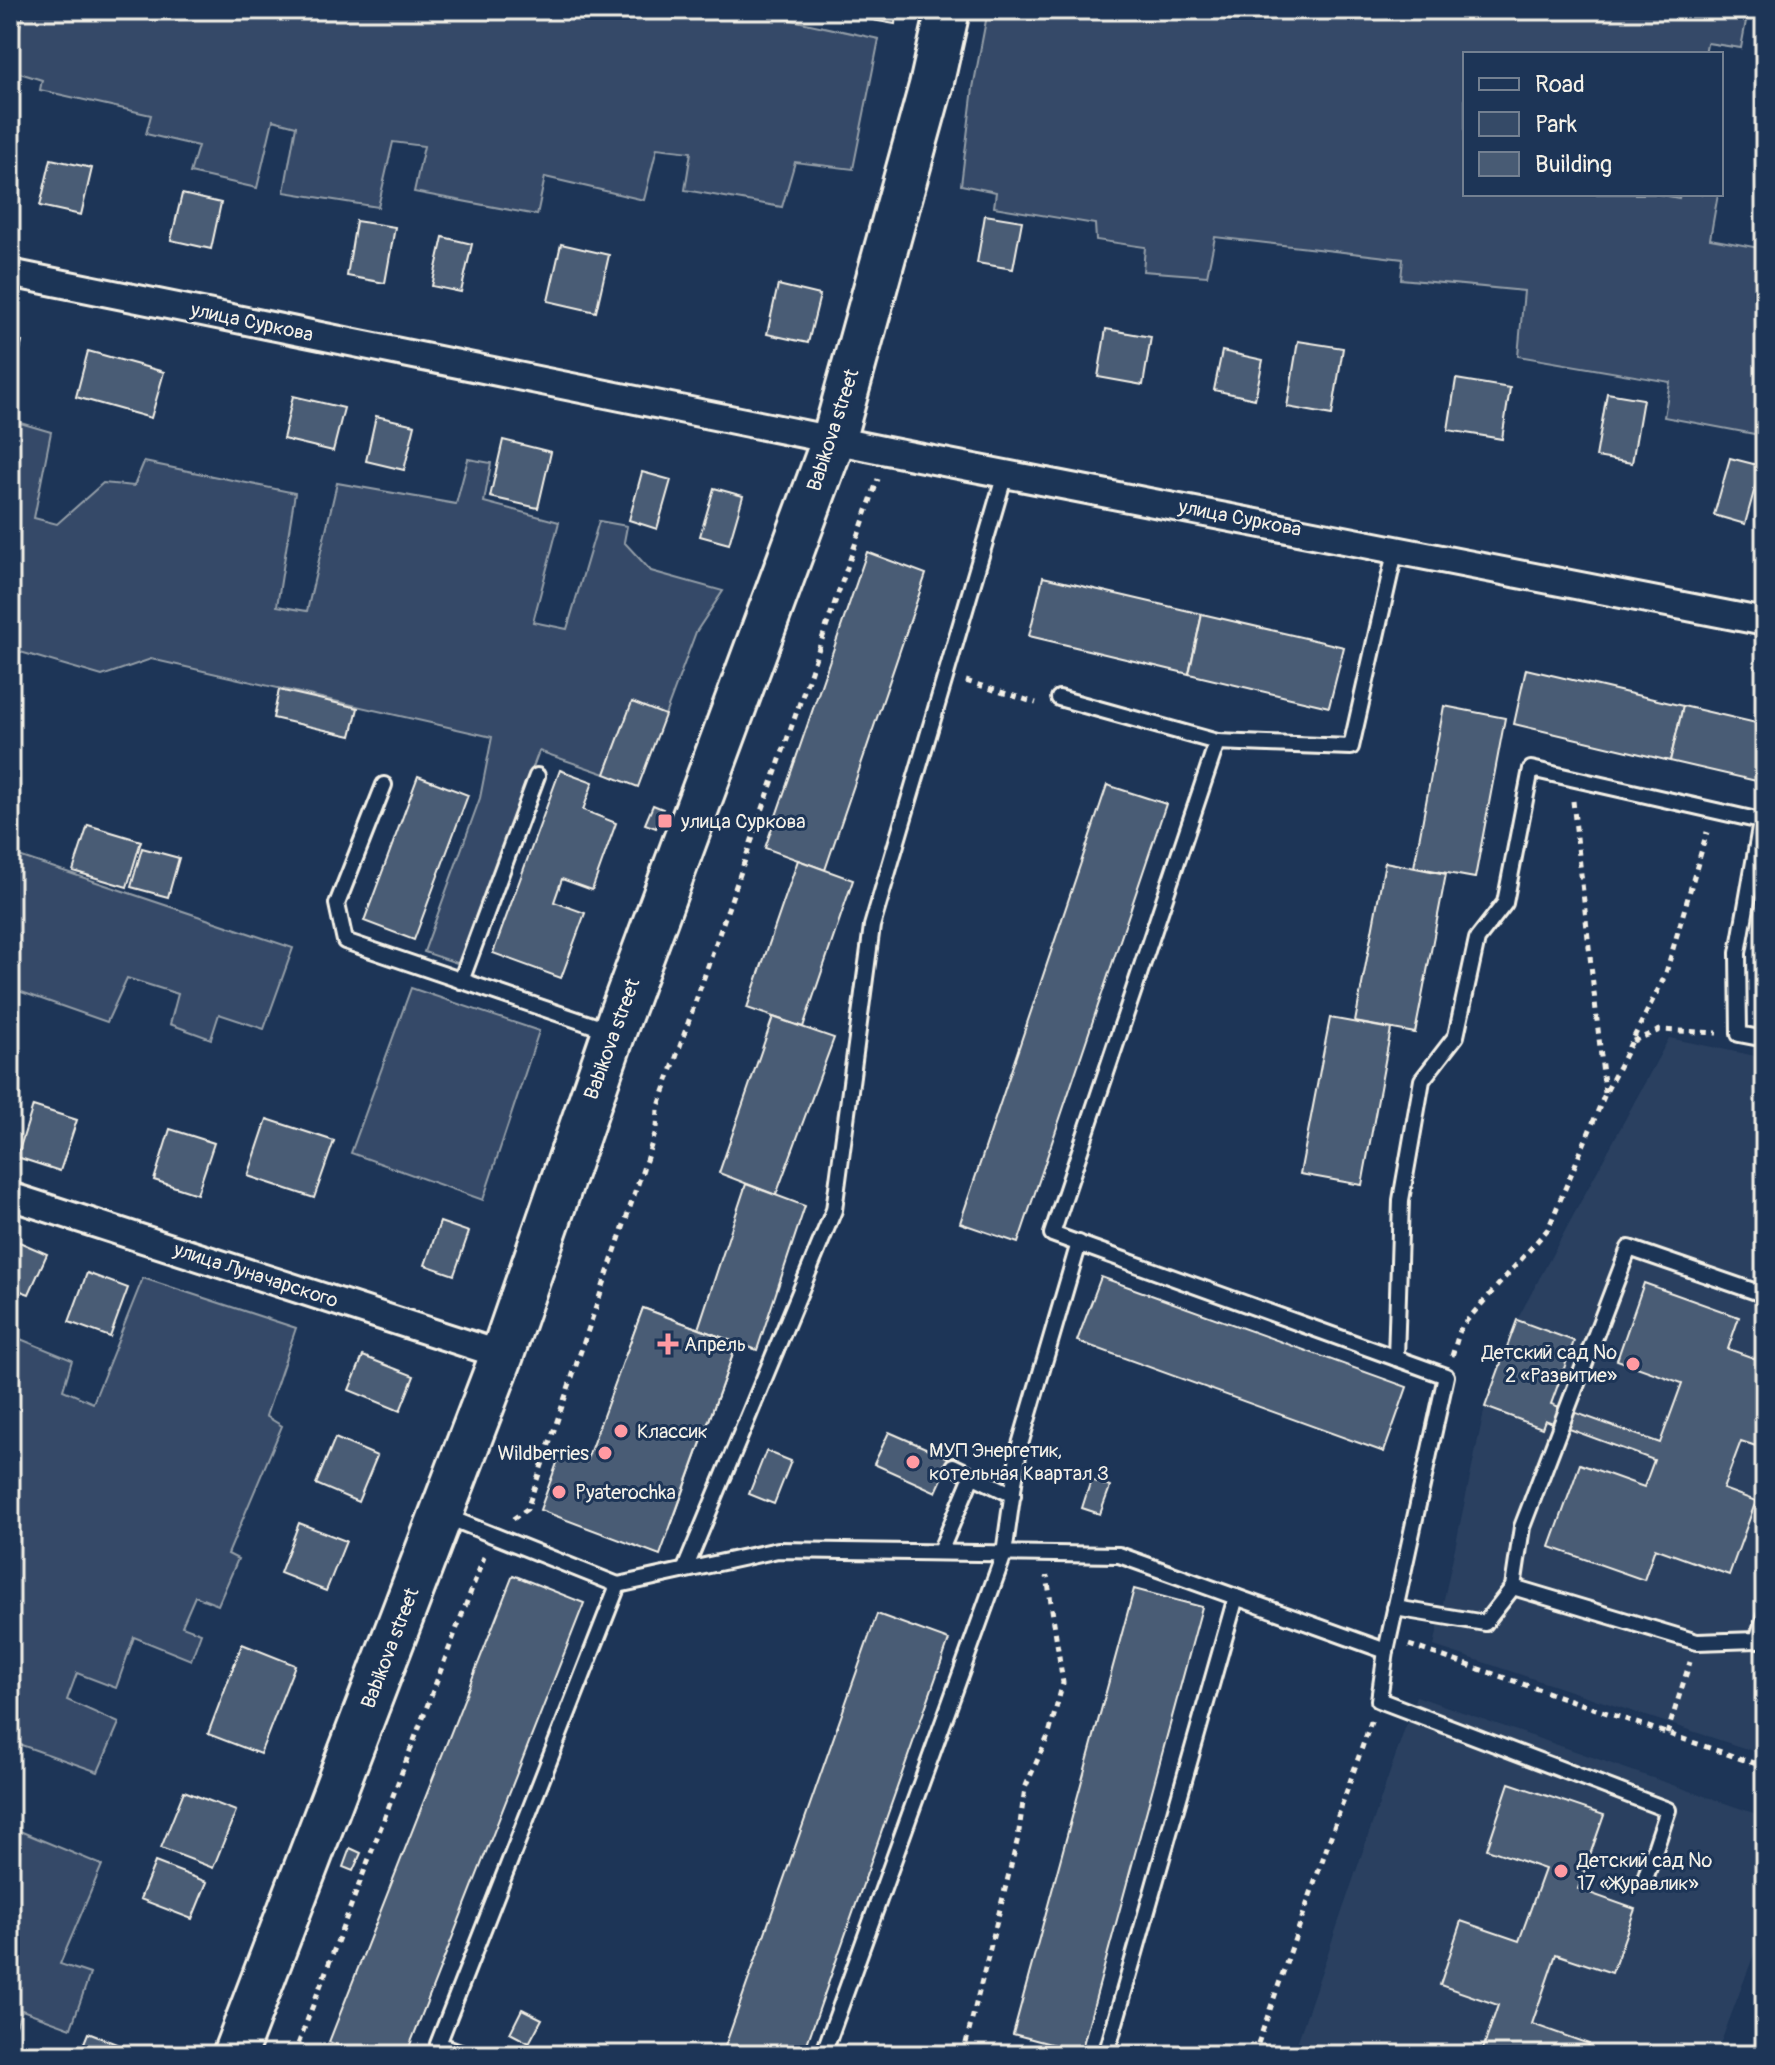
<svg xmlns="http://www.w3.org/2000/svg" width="1775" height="2065" font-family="Pangolin,sans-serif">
<rect width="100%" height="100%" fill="#1d3557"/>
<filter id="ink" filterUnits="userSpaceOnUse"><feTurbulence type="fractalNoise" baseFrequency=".0125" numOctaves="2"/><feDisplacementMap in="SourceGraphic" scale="16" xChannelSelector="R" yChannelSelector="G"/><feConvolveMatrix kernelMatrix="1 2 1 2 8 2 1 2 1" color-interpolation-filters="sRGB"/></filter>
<g filter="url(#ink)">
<g fill="#2a4060">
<polygon points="1669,1038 1765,1058 1765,1755 1434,1646 1485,1407 1517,1320"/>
<polygon points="1416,1696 1765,1817 1765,1925 1716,2055 1293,2055"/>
</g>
<g fill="#354a67" stroke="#949ea8" stroke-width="2">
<polygon points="24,10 764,10 764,14 879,39 853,169 795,162 782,207 685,190 691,152 657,148 644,200 545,177 537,215 414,192 424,146 393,142 378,207 284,192 296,126 273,120 257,188 190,173 198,146 146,134 151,115 40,90 42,80 10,70"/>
<polygon points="988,10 1121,10 1137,14 1138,10 1748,10 1741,48 1707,43 1705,54 1465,54 1465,194 1657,194 1679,198 1680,194 1718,194 1710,239 1765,249 1765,436 1664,417 1670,382 1518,356 1524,291 1401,279 1403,259 1215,237 1207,276 1143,271 1145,247 1096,240 1095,224 994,207 996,192 961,185 973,88"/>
<polygon points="10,420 51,432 34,518 57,524 103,483 134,486 144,462 295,493 277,606 307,611 337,483 456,504 468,459 491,463 484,502 559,522 533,622 567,629 599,521 627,526 624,542 651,571 723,591 696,632 665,715 632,703 605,774 539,751 460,964 424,952 480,798 492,737 151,659 102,676 10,649"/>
<polygon points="10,853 293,948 264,1029 219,1014 211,1039 170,1024 178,994 127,978 107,1022 10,988"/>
<polygon points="411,988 539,1031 483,1200 351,1153"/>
<polygon points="143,1278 296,1328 266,1416 282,1426 228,1554 238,1559 218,1605 195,1596 182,1626 201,1633 191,1660 134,1637 116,1688 77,1673 67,1700 119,1723 98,1772 10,1741 10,1352 18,1338 72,1360 63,1390 93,1403"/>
<polygon points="10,1827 102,1865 60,1964 90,1974 71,2028 22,2010 10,2041"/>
</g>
<g fill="#485b74" stroke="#f4f1e8" stroke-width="2">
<polygon points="851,10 897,10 895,24 850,16"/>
<polygon points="51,159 92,168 81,215 40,206"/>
<polygon points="182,194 221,203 211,249 171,240"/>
<polygon points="985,215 1022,221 1013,269 977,263"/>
<polygon points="356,221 395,227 385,283 347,276"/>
<polygon points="443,237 472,244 461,292 432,286"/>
<polygon points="561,244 609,255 596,312 548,301"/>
<polygon points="778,285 820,295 808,343 767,334"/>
<polygon points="1106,329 1151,337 1143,385 1098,377"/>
<polygon points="10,339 22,342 10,394"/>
<polygon points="1298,341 1343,348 1332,415 1287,407"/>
<polygon points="88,351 164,372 151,418 76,397"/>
<polygon points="1222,351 1263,360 1255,399 1214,390"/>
<polygon points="1456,379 1510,388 1502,439 1448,430"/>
<polygon points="1607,393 1643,399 1632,463 1596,457"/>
<polygon points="293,396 344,408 333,451 283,439"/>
<polygon points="376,416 415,425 404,470 366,461"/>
<polygon points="503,440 551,452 538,508 490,497"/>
<polygon points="1730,458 1761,466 1745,524 1714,515"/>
<polygon points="642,472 671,480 657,529 629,520"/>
<polygon points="714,488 743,496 729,544 700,536"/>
<polygon points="867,552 926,574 825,870 765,848"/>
<polygon points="1043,577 1202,614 1189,674 1029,636"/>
<polygon points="1202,614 1344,647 1329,707 1189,674"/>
<polygon points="1526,669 1683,706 1670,761 1514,724"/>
<polygon points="279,690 358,708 351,736 273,718"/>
<polygon points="632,702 665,715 638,787 605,774"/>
<polygon points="1444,706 1505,718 1475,878 1414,867"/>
<polygon points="1683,706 1765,725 1765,783 1670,761"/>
<polygon points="560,770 593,782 583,810 616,823 592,890 562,879 554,902 585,913 561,978 493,953"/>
<polygon points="418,776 468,795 414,940 364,921"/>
<polygon points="1107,785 1166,804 1018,1243 960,1223"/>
<polygon points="653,805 663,809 656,828 645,824"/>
<polygon points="88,825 141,841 127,887 73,871"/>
<polygon points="142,848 179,858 168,897 131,887"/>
<polygon points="798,860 853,880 803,1027 747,1008"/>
<polygon points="1385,862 1446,874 1415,1033 1355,1022"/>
<polygon points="773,1017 834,1038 776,1195 719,1173"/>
<polygon points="1330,1018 1391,1029 1362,1185 1300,1174"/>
<polygon points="33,1106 77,1120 60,1171 17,1157"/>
<polygon points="267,1119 334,1141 314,1198 248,1176"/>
<polygon points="170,1129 214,1143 197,1194 154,1180"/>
<polygon points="746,1184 805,1206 757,1350 698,1329"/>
<polygon points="440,1222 469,1232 454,1275 425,1265"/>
<polygon points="10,1238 47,1254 29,1294 10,1287"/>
<polygon points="87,1273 128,1288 110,1337 69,1322"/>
<polygon points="1101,1277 1407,1387 1384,1452 1077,1341"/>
<polygon points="1644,1283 1739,1317 1728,1349 1765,1362 1765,1449 1741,1441 1723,1489 1756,1501 1729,1575 1655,1548 1644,1580 1550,1547 1580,1464 1644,1487 1654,1460 1545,1420 1542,1428 1485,1407 1517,1320 1574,1341 1551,1404 1660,1443 1682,1383 1617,1360"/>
<polygon points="643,1308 737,1343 672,1523 577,1490"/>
<polygon points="643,1308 737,1343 660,1555 540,1510 561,1452 586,1462"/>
<polygon points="363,1356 414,1376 400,1411 349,1390"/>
<polygon points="889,1432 951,1459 936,1492 874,1464"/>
<polygon points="335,1438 377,1456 358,1502 316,1484"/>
<polygon points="766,1451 791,1461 774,1504 749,1494"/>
<polygon points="1091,1480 1110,1487 1100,1514 1082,1508"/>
<polygon points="299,1523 346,1541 326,1591 280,1573"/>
<polygon points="513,1575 584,1603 406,2055 362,2055 329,2042"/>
<polygon points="1134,1589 1202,1607 1081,2052 1013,2034"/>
<polygon points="877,1614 949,1640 803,2055 722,2055"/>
<polygon points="242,1644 295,1665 260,1754 208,1734"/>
<polygon points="1509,1783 1604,1815 1578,1889 1635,1909 1612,1973 1556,1954 1532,2024 1589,2044 1585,2055 1481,2055 1498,2005 1440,1985 1461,1921 1519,1941 1545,1869 1487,1849"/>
<polygon points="184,1791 236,1811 213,1868 161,1848"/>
<polygon points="350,1848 361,1853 353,1871 343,1867"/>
<polygon points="155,1862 207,1882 192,1919 140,1899"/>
<polygon points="522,2009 542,2019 529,2043 510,2033"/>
<polygon points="88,2033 140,2053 139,2055 79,2055"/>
</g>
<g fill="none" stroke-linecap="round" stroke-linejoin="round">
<g stroke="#f4f1e8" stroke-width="20">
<g id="lane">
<polyline points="1059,698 1217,742"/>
<polyline points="384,785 337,904 345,941 610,1031"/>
<polyline points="1761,822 1738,953 1739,1034 1765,1039"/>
<polyline points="461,981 537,776"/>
<polyline points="1396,1358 1401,1200 1422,1080 1456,1036 1477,939 1505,903 1531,769 1765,822"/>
<polyline points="953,1466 1013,1495"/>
<polyline points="445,1516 618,1585 778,1550 1119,1555 1386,1651 1446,1376 1052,1234 1217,742 1351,747 1396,548"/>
<polyline points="940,1552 972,1476"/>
<polyline points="685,1569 834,1210 872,926 1005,474"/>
<polyline points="1513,1587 1697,1642 1757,1640 1765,1616"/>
<polyline points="1395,1608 1485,1623 1513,1587 1522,1527 1629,1248 1765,1295"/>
<polyline points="1386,1651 1379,1700 1668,1810 1646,1876"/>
<polyline points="468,2055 438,2044 618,1585"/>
<polyline points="823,2055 1004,1554 1019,1448 1079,1243"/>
<polyline points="1106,2055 1236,1597"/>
</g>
</g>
<g stroke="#f4f1e8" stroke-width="32">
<g id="street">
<polyline points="10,273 887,451 1765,622"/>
<polyline points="10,1196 502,1355"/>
</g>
</g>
<g stroke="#f4f1e8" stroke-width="48">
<polyline id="primary" points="234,2055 502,1355 614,1032 833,441 931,86 948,10"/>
</g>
<g stroke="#f4f1e8" stroke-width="5" stroke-dasharray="6 6" stroke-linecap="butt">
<polyline points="966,681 1036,703"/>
<polyline points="1573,801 1605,1093"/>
<polyline points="1633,1041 1660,1030 1717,1033"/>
<polyline points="1452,1356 1461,1327 1548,1229 1605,1094 1665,976 1707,832"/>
<polyline points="513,1519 527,1509 657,1128 658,1109 878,479"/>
<polyline points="1409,1645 1765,1767"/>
<polyline points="1667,1734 1690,1662"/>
<polyline points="294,2055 484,1557"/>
<polyline points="963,2055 1018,1838 1025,1788 1049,1734 1063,1683 1047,1576"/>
<polyline points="1254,2055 1372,1719"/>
</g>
<use href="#lane" stroke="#1d3557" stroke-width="14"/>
<use href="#street" stroke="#1d3557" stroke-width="26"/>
<use href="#primary" stroke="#1d3557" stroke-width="42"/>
</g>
</g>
<g fill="#ff9aa2" stroke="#1d3557" stroke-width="3">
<rect x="657" y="813" width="16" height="16" rx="4"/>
<path d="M664 1332h8v8h8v8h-8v8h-8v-8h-8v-8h8z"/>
<circle cx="1633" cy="1364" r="8"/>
<circle cx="621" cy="1431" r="8"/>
<circle cx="605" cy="1453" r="8"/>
<circle cx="913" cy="1462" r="8"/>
<circle cx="559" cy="1492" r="8"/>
<circle cx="1561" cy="1871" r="8"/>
</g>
<g text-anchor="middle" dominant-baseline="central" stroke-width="6" stroke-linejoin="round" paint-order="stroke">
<g font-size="20" fill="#f4f1e8" stroke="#1d3557">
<text transform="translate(252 322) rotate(12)">улица Суркова</text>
<text transform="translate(833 430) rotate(-72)">Babikova street</text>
<text transform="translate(1240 518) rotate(11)">улица Суркова</text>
<text transform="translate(612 1039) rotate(-70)">Babikova street</text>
<text transform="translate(256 1275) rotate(18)">улица Луначарского</text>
<text transform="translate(390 1648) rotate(-69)">Babikova street</text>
</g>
<g font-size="20" fill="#f4f1e8" stroke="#1d3557" text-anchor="start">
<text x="681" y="821">улица Суркова</text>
<text x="684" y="1344">Апрель</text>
<text x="1617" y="1352" text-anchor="end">Детский сад №<tspan x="1617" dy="23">2 «Развитие»</tspan></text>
<text x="637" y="1431">Классик</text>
<text x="929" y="1450">МУП Энергетик,<tspan x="929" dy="23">котельная Квартал З</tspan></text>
<text x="589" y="1453" text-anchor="end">Wildberries</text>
<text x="575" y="1492">Pyaterochka</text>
<text x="1577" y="1860">Детский сад №<tspan x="1577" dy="23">17 «Журавлик»</tspan></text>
</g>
</g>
<rect width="1775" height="2065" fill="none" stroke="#1d3557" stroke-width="40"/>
<rect x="20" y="20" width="1735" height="2025" fill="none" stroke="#f4f1e8" stroke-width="3" filter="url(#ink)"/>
<rect x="1463" y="52" width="260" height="144" fill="#1d3557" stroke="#738091" stroke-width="2"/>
<rect x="1479" y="78" width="40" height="12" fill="#1d3557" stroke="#738091" stroke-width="2"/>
<text x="1535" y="92" font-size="24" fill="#f4f1e8">Road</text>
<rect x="1479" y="112" width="40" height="24" fill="#354a67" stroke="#738091" stroke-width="2"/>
<text x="1535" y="132" font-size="24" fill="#f4f1e8">Park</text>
<rect x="1479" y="152" width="40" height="24" fill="#485b74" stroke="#738091" stroke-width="2"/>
<text x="1535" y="172" font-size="24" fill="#f4f1e8">Building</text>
</svg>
